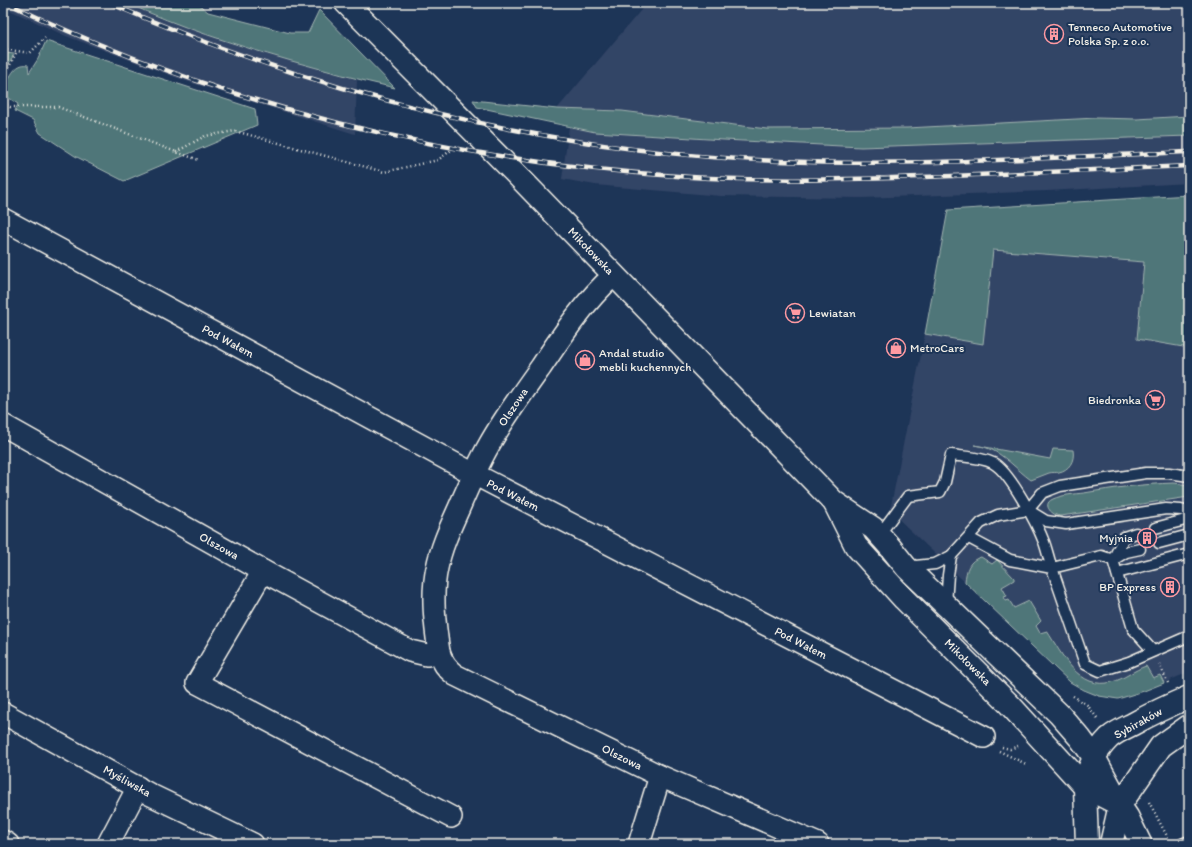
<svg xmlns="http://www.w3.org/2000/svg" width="1192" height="847" font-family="Itim,sans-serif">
<rect width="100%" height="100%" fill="#1d3557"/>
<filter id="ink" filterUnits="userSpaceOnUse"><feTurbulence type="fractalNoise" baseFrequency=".025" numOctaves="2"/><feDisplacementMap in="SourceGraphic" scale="8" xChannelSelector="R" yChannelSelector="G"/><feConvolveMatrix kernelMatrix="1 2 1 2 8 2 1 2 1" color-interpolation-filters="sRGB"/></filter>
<g filter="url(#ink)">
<g fill="#346">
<polygon points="3,3 127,3 159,18 239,46 357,80 355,134 186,81 66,36 3,7"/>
<polygon points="647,3 1189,3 1189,116 1137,119 1096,118 907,128 767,129 622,111 557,109"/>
<polygon points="569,127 595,132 724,140 861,147 1189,136 1189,183 1047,191 861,198 721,196 595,185 562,179"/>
<polygon points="992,250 1144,262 1138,339 1189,348 1189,672 1144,691 1127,697 1113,699 1092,694 1070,682 890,511 925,334 983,344"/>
</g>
<g fill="#4f7679" stroke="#a2b4b0">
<path d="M127,3H197L208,12L290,33H308L319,10L395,88C359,80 324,70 288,60C233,44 179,27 127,3Z"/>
<path d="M46,41L255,109L257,125L124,181L75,156L40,133L33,120L15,111L18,104L3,94V90C9,80 14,62 28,65L29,73L38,59Z"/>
<polygon points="6,53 14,54 3,75 3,54"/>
<polygon points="473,100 557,109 622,111 767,129 907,128 1096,118 1137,119 1189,116 1189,136 861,147 724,140 595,132 477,107"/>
<polygon points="1189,195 1189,348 1137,339 1144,262 993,250 983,344 925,334 948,210"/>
<path d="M974,445L1050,459L1053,449L1073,450C1075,461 1069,470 1059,472C1056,473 1053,472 1049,473C1043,475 1037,478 1031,480C1017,470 1003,453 987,448C983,446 978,446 974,445Z"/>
<path d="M1174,483L1189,485V497L1061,516C1052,516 1041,504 1053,499C1062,495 1074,494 1084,493C1114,488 1143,484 1174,483Z"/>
<path d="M981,557L992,564L997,560L1014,578V580L1002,587L1007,596L1004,597L1006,601L1009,600L1014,608L1029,601L1041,621L1036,626L1040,633L1047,631C1062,654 1079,691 1112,682C1124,679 1134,670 1146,666L1153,678L1160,675L1164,683L1144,691L1118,699L1099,696L1084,690L1070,682L1053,666L965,582C966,570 969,560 981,557Z"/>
</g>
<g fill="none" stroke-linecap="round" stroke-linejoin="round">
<g stroke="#f4f1e8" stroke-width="13">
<g id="lane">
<polyline points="1028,510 1046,521 1066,524 1166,509 1181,510 1189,512"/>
<polyline points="1155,528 1189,519"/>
<path d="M879,535L908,496L940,492L945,482L951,455C964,457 981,457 993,463C1010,472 1037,524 1044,542C1047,550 1049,560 1052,568L1101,556L1113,560L1133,629L1153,651"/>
<polyline points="969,538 1010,560 1052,568 1085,664 1100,671 1129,662 1189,636"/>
<polyline points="1159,543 1189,535"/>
<polyline points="1113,560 1124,537 1136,533"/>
<polyline points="1113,560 1126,552 1140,549"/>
<polyline points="906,567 935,564 951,556 981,523 998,515 1028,510 1042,493 1060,486 1146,473 1169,473 1189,476"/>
<polyline points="1117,573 1189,554"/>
<polyline points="946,604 948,575 951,556"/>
<polyline points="1182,844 1189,841"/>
</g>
</g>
<g stroke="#f4f1e8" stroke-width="24">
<g id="street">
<polyline points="3,219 474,474 984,737"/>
<path d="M3,425L263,571L410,651L427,655L439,652C442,663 447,669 455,675L660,776L818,844"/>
<polyline points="263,571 197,683 451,817"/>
<path d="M439,652C435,625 431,595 437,568C441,547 450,528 459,508C468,487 477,466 489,445C504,418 523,392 541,367C563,334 585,301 614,275"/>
<polyline points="3,713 151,795 253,844"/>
<polyline points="1120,805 1128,817 1141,844"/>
<polyline points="3,841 8,844"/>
<polyline points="108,844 138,787"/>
<polyline points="639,844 660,776"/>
</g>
</g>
<g stroke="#f4f1e8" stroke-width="25">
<g id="secondary">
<polyline points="346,3 518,176 834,502 873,528 890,547 906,567 1059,714 1080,738 1094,757 1120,805"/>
<polyline points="835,504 856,546 904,599 1010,705 1085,787 1120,805"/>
<path d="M1087,844L1085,787C1087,769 1096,751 1109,738C1116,732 1125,728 1133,724C1151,714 1170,705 1189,697"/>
<polyline points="1111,844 1120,805 1161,746 1189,726"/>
</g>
</g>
<g stroke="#f4f1e8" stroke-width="2.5" stroke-dasharray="1 3" stroke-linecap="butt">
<polyline points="3,49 30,53 45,38"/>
<polyline points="3,79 17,51"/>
<polyline points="3,103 10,107 58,107 176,152 199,160"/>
<polyline points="176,152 205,136 235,131 384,172 438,160 458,145"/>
<polyline points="1159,664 1168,683"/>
<polyline points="1073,696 1087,705 1098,719"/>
<polyline points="1002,747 1010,749 1018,746"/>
<polyline points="999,751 1026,764"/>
<polyline points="1149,802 1168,838"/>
</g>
<use href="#lane" stroke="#1d3557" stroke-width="10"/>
<use href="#street" stroke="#1d3557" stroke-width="21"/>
<use href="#secondary" stroke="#1d3557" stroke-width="22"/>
<g stroke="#f4f1e8" stroke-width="4.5">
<g id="rail">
<path d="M7,3C220,106 455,163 691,177C778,182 865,179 952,176C1031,173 1110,170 1189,166"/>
<path d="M109,3C321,95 548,152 779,161C916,167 1053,157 1189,152"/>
</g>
</g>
<use href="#rail" stroke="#1d3557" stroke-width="3" stroke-dasharray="9" stroke-linecap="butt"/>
</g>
</g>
<defs>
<g id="building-ring" transform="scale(1)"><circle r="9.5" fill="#1d3557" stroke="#ff9aa2" stroke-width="1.5"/><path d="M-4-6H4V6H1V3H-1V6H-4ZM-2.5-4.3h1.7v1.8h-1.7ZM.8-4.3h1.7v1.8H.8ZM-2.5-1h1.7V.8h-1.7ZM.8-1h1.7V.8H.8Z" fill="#ff9aa2"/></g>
<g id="supermarket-ring" transform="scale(1)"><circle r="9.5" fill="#1d3557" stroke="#ff9aa2" stroke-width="1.5"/><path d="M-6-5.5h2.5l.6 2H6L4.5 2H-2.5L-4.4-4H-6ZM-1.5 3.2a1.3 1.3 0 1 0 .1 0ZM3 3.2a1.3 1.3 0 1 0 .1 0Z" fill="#ff9aa2"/></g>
<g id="shop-ring" transform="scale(1)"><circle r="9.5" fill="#1d3557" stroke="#ff9aa2" stroke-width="1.5"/><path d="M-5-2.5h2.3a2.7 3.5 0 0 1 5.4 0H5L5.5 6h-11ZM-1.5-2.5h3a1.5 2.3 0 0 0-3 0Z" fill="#ff9aa2"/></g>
</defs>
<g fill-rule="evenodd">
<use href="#building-ring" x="1054" y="34"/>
<use href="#supermarket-ring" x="795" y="313"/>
<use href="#shop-ring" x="896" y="348"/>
<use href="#shop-ring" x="585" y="360"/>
<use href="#supermarket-ring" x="1155" y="400"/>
<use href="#building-ring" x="1147" y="538"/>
<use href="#building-ring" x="1170" y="587"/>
</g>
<g text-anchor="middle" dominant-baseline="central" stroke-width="4" stroke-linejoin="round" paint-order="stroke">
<g font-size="12" fill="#f4f1e8" stroke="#1d3557" text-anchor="start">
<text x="1068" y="27">Tenneco Automotive<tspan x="1068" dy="14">Polska Sp. z o.o.</tspan></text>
<text x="809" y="313">Lewiatan</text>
<text x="910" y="348">MetroCars</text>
<text x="599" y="353">Andal studio<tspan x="599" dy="14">mebli kuchennych</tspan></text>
<text x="1141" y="400" text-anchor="end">Biedronka</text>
<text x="1133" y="538" text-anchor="end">Myjnia</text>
<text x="1156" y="587" text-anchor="end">BP Express</text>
</g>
<g font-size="12" fill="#f4f1e8" stroke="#1d3557">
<text transform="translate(591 251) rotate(46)">Mikołowska</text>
<text transform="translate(228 341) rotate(28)">Pod Wałem</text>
<text transform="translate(513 407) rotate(-56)">Olszowa</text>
<text transform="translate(513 495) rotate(27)">Pod Wałem</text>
<text transform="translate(219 546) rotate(29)">Olszowa</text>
<text transform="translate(801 643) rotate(27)">Pod Wałem</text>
<text transform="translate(968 662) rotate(45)">Mikołowska</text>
<text transform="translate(1138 723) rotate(-29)">Sybiraków</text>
<text transform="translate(622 757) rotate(26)">Olszowa</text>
<text transform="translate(127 781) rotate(29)">Myśliwska</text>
</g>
</g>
<rect width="1192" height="847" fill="none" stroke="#1d3557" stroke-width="16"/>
<rect x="8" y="8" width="1176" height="831" fill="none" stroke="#f4f1e8" stroke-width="1.5" filter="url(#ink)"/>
</svg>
